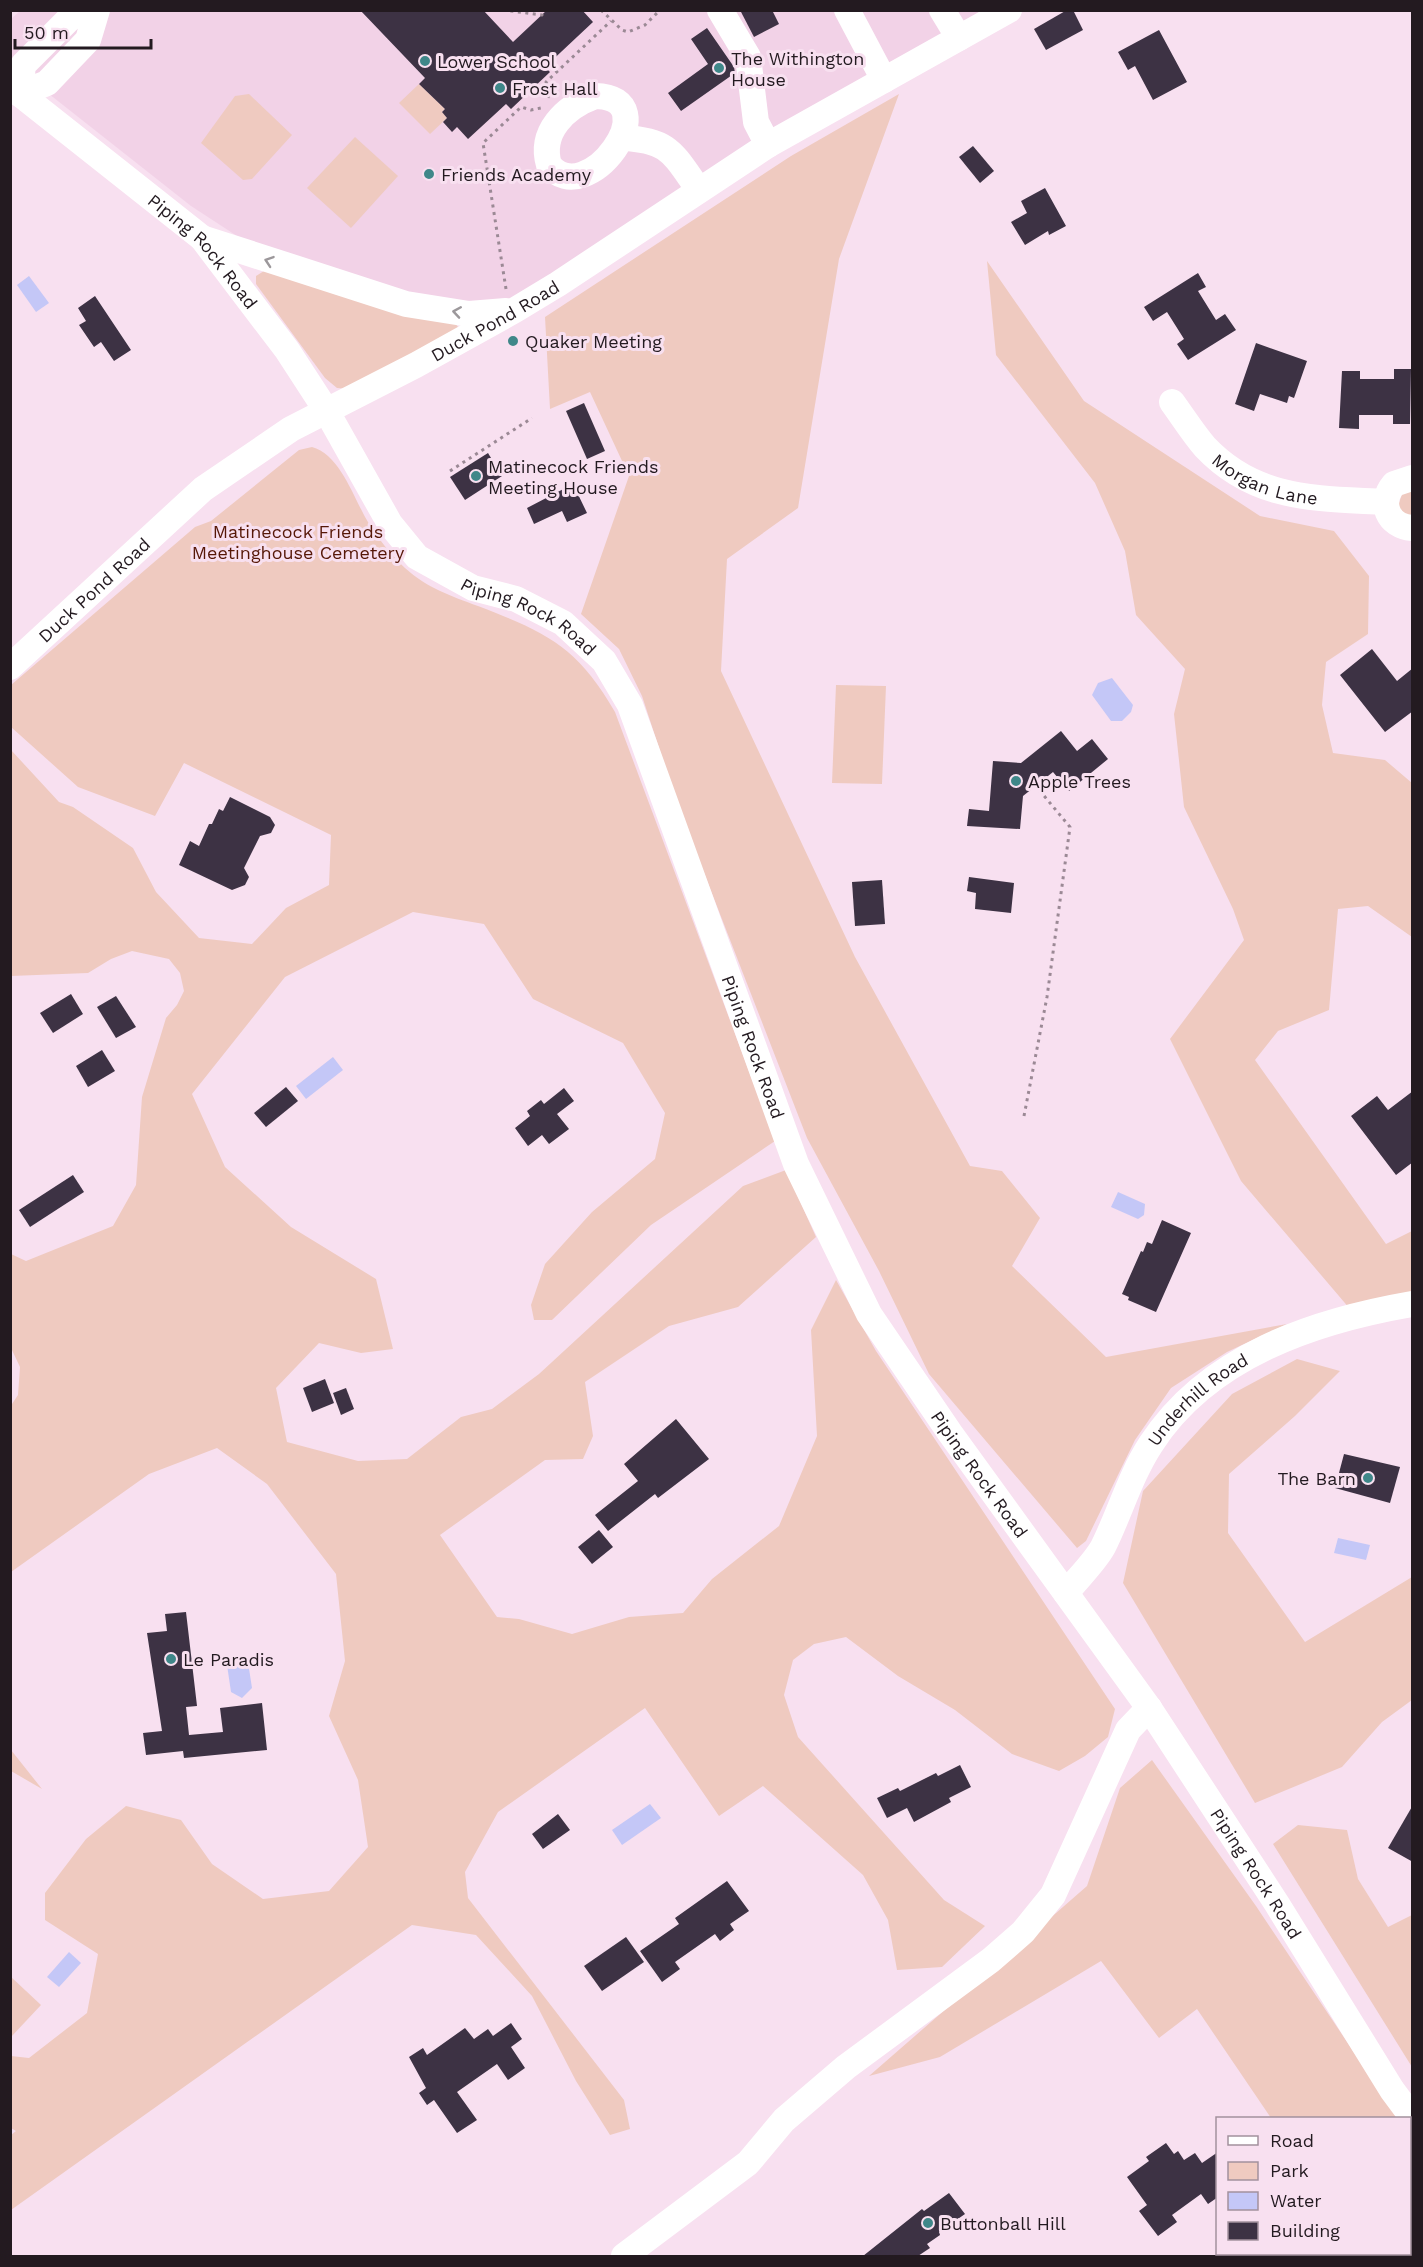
<svg xmlns="http://www.w3.org/2000/svg" width="1423" height="2267" font-family="'Work Sans',sans-serif">
<rect width="100%" height="100%" fill="#f8e0f0"/>
<polygon fill="#f2d2e7" points="20,11 994,11 512,302 474,305 412,297 240,238 191,206 11,64 11,19"/>
<g fill="#efcac0">
<polygon points="419,84 445,109 442,112 447,118 430,134 399,103"/>
<polygon points="249,94 292,135 252,179 243,180 201,143 235,96"/>
<polygon points="899,94 839,259 798,508 727,559 721,671 855,957 970,1166 1002,1171 1040,1218 1012,1266 1106,1357 1287,1324 1227,1352 1171,1388 1135,1440 1086,1541 1077,1548 929,1374 879,1271 807,1138 678,806 642,696 619,649 581,614 629,476 590,392 550,409 545,317 791,156"/>
<polygon points="355,137 398,176 351,228 307,188"/>
<polygon points="987,261 1084,401 1260,516 1334,531 1369,576 1368,634 1326,662 1322,705 1333,753 1385,760 1412,783 1412,937 1368,906 1338,909 1329,1010 1278,1031 1255,1060 1386,1244 1412,1231 1412,1294 1350,1309 1241,1181 1170,1039 1244,940 1233,909 1184,807 1174,714 1185,669 1136,615 1125,551 1095,483 996,355"/>
<polygon points="264,271 455,323 458,327 454,336 349,389 337,388 325,378 256,284 256,276"/>
<path d="M312,447C340,454 354,499 368,522C378,538 391,555 405,568C427,588 451,596 478,606C547,633 577,646 615,712L775,1141L651,1225L552,1320H534L531,1305L545,1264L592,1212L655,1159L665,1113L623,1043L533,999L484,924L413,912L285,977L192,1094L225,1167L291,1227L376,1279L393,1349L361,1353L319,1343L276,1388L287,1442L358,1461L407,1459L461,1417L492,1409L539,1374L743,1186L786,1170L816,1237L738,1307L669,1326L585,1382L593,1436L583,1459L545,1460L440,1535L497,1617L519,1619L572,1634L629,1617L683,1613L712,1579L779,1526L817,1436L811,1330L836,1280L876,1351L1115,1709L1108,1737L1085,1756L1059,1771L1012,1754L955,1710L898,1676L846,1637L814,1644L793,1660L784,1695L798,1737L944,1900L985,1926L942,1967L897,1970L888,1920L863,1875L763,1786L719,1816L645,1708L498,1812L465,1872L468,1898L624,2100L630,2129L610,2135L576,2081L532,1996L476,1935L412,1925L11,2210V2135L16,2131L11,2128V2056L29,2058L87,2013L98,1954L45,1920V1893L86,1839L126,1806L181,1820L212,1864L263,1899L329,1891L368,1847L358,1780L329,1716L345,1661L336,1574L267,1484L217,1448L149,1474L11,1572L10,1407L18,1395L20,1367L11,1348V1254L26,1261L113,1226L136,1185L142,1097L166,1018L177,1005L184,991L180,973L169,959L132,951L111,959L88,973L11,976V750L59,802L73,807L133,848L156,892L199,938L252,944L286,908L329,885L331,835L184,763L155,816L78,787L11,727V685L195,527L211,521L299,450Z"/>
<polygon points="1412,490 1412,518 1406,516 1398,506 1402,494"/>
<polygon points="836,685 886,686 882,784 832,783"/>
<polygon points="1297,1359 1340,1371 1295,1416 1229,1474 1228,1533 1305,1642 1412,1577 1412,1700 1382,1722 1342,1767 1255,1803 1123,1583 1143,1491 1232,1394"/>
<polygon points="11,1750 42,1789 11,1771"/>
<polygon points="1152,1760 1256,1906 1398,2118 1271,2118 1197,2009 1159,2038 1101,1961 940,2057 869,2076 1087,1886 1120,1788"/>
<polygon points="1298,1825 1347,1830 1358,1879 1388,1927 1412,1915 1412,2067 1273,1844"/>
<polygon points="10,1976 41,2005 11,2037 10,2037"/>
<polygon points="1412,2186 1412,2256 1397,2254 1410,2254 1410,2188"/>
</g>
<g fill="#c4c7f7">
<polygon points="29,276 49,303 36,312 17,285"/>
<polygon points="1112,678 1133,705 1131,712 1122,721 1111,721 1092,695 1098,683"/>
<polygon points="333,1057 343,1070 306,1099 296,1086"/>
<polygon points="1118,1192 1145,1204 1144,1215 1138,1219 1111,1207"/>
<polygon points="1338,1538 1370,1545 1366,1560 1334,1553"/>
<polygon points="237,1655 248,1662 252,1688 242,1698 231,1692 227,1665"/>
<polygon points="650,1804 661,1818 622,1845 612,1830"/>
<polygon points="69,1952 81,1963 59,1987 47,1977"/>
</g>
<g fill="#3d3244">
<polygon points="360,10 483,10 513,42 547,10 582,10 593,22 545,67 550,72 511,109 506,104 468,139 457,127 452,132 443,122 447,118 442,112 445,109 419,84 425,78"/>
<polygon points="740,10 772,10 779,24 754,37"/>
<polygon points="1067,10 1073,10 1083,30 1046,50 1034,29"/>
<polygon points="707,28 734,67 735,73 681,111 668,93 708,64 691,39"/>
<polygon points="1159,30 1187,82 1153,100 1135,66 1128,70 1118,52"/>
<polygon points="973,146 994,171 980,183 959,157"/>
<polygon points="1045,188 1066,226 1049,235 1048,231 1025,245 1011,222 1027,213 1021,201"/>
<polygon points="1198,273 1206,287 1198,291 1216,320 1225,314 1236,330 1188,360 1177,344 1184,339 1167,312 1153,321 1144,307"/>
<polygon points="95,296 131,350 114,361 101,342 94,347 79,325 86,321 78,308"/>
<polygon points="1256,343 1307,361 1294,398 1289,396 1287,403 1260,394 1254,411 1235,404"/>
<polygon points="1394,369 1411,369 1410,424 1393,424 1393,415 1359,415 1359,429 1339,428 1342,371 1360,371 1360,379 1394,379"/>
<polygon points="584,403 605,451 587,459 566,411"/>
<polygon points="488,453 502,476 465,500 450,477"/>
<polygon points="573,484 587,513 567,522 562,511 534,524 527,508"/>
<polygon points="1372,649 1397,681 1413,668 1413,711 1385,732 1340,675"/>
<polygon points="1061,731 1077,751 1092,739 1108,759 1069,791 1053,772 1023,796 1020,829 967,826 969,809 989,811 993,761 1021,763"/>
<polygon points="230,797 270,817 275,825 271,833 260,836 244,868 249,877 245,885 232,890 179,865 190,841 199,846 209,824 212,824 219,809 223,811"/>
<polygon points="969,877 1014,883 1011,913 975,909 976,893 967,891"/>
<polygon points="882,880 885,924 855,926 852,882"/>
<polygon points="71,994 83,1014 53,1033 40,1013"/>
<polygon points="116,996 136,1027 116,1038 97,1007"/>
<polygon points="102,1050 115,1071 88,1087 76,1066"/>
<polygon points="286,1087 298,1101 266,1127 254,1113"/>
<polygon points="564,1088 574,1101 557,1114 569,1129 549,1144 542,1135 528,1146 515,1128 530,1116 527,1111 541,1100 544,1104"/>
<polygon points="1413,1091 1413,1162 1396,1175 1351,1116 1377,1096 1388,1110"/>
<polygon points="73,1175 84,1192 30,1227 19,1210"/>
<polygon points="1162,1220 1191,1233 1156,1312 1128,1300 1129,1297 1122,1294 1141,1251 1143,1252 1147,1242 1152,1244"/>
<polygon points="325,1379 334,1403 312,1412 303,1388"/>
<polygon points="346,1388 354,1409 341,1415 333,1393"/>
<polygon points="676,1419 709,1459 658,1498 655,1494 608,1531 595,1515 638,1481 624,1464"/>
<polygon points="1344,1454 1400,1467 1390,1503 1335,1488"/>
<polygon points="599,1530 613,1547 592,1564 578,1547"/>
<polygon points="186,1612 197,1706 186,1707 189,1735 223,1732 220,1708 262,1703 267,1750 184,1758 183,1751 146,1755 143,1733 162,1731 147,1633 167,1631 165,1614"/>
<polygon points="960,1765 971,1787 949,1798 951,1802 914,1822 907,1808 887,1818 877,1798 898,1788 900,1791 936,1773 938,1776"/>
<polygon points="1413,1805 1413,1862 1388,1848"/>
<polygon points="558,1814 570,1830 543,1849 532,1834"/>
<polygon points="727,1881 749,1911 730,1924 734,1930 720,1941 715,1934 675,1962 680,1969 662,1982 640,1951 679,1924 675,1918"/>
<polygon points="626,1937 644,1962 602,1991 584,1966"/>
<polygon points="511,2023 522,2039 511,2047 525,2068 508,2080 497,2064 457,2092 477,2120 457,2133 434,2100 427,2105 419,2093 426,2088 409,2057 423,2048 427,2055 465,2028 474,2039 488,2029 493,2036"/>
<polygon points="1166,2143 1174,2154 1178,2151 1184,2160 1195,2153 1202,2163 1218,2152 1218,2197 1208,2204 1201,2194 1172,2215 1177,2222 1158,2236 1139,2211 1147,2205 1127,2177 1149,2161 1146,2157"/>
<polygon points="949,2193 965,2214 939,2232 940,2235 927,2244 930,2248 918,2256 863,2256 922,2209 924,2211"/>
</g>
<g fill="none" stroke-linecap="round" stroke-linejoin="round">
<g stroke="#9b8995" stroke-width="3" stroke-dasharray="3 4.5" stroke-linecap="butt">
<polyline points="503,10 542,15 542,10"/>
<polyline points="601,10 622,30 628,32 645,25 660,10"/>
<polyline points="548,98 549,88 546,82 611,21"/>
<polyline points="506,289 483,143 521,107 531,110 541,108"/>
<polyline points="450,471 532,418"/>
<polyline points="1024,1116 1047,997 1070,827 1040,791"/>
</g>
<g stroke="#fff" stroke-width="26">
<polyline points="78,10 23,65 20,94 47,83 88,40 97,10"/>
<polyline points="720,10 748,57 756,122 768,145"/>
<polyline points="847,10 884,80"/>
<polyline points="942,10 959,38"/>
<path id="s1" d="M10,86L202,238L287,350L326,410L390,524L417,557L473,588L516,599L563,623L604,661L630,705L796,1164L869,1314L950,1433L1149,1708L1277,1904L1392,2090L1412,2117"/>
<path d="M595,96C671,97 586,213 549,165C539,132 565,107 595,96Z"/>
<path d="M623,138C670,140 673,154 699,190"/>
<polyline points="202,238 406,304 469,314 506,311"/>
<path id="s2" d="M1172,402C1183,417 1193,433 1205,447C1256,501 1317,498 1385,502"/>
<path d="M1412,478L1394,484C1378,503 1388,526 1412,528"/>
<path id="s3" d="M10,667L203,489L291,429L416,365L515,310L558,284L768,145L1009,10"/>
<path id="s4" d="M1066,1593C1078,1578 1094,1563 1103,1547C1120,1513 1130,1476 1151,1444C1208,1356 1314,1321 1412,1304"/>
<polyline points="1410,2157 1412,2154"/>
<polyline points="624,2256 748,2163 784,2120 846,2067 991,1960 1023,1932 1053,1895 1128,1730 1149,1708"/>
<polyline points="1271,2256 1276,2254"/>
</g>
</g>
<defs><path id="oneway-chevron" d="M-2-3.5L2.5 0L-2 3.5" fill="none" stroke-width="1.6" stroke-linecap="round" stroke-linejoin="round" transform="scale(1.5)"/></defs>
<g stroke="#9c989b">
<use href="#oneway-chevron" transform="translate(269 261) rotate(-161)"/>
<use href="#oneway-chevron" transform="translate(457 312) rotate(-171)"/>
</g>
<g fill="#3f8789" stroke="#f8e0f0" stroke-width="2">
<circle cx="425" cy="61" r="6"/>
<circle cx="719" cy="68" r="6"/>
<circle cx="500" cy="88" r="6"/>
<circle cx="429" cy="174" r="6"/>
<circle cx="513" cy="341" r="6"/>
<circle cx="476" cy="476" r="6"/>
<circle cx="1016" cy="781" r="6"/>
<circle cx="1368" cy="1478" r="6"/>
<circle cx="171" cy="1659" r="6"/>
<circle cx="928" cy="2223" r="6"/>
</g>
<g text-anchor="middle" dominant-baseline="central" stroke-width="6" stroke-linejoin="round" paint-order="stroke">
<g font-size="18" fill="#231a20" stroke="#f8e0f0" text-anchor="start">
<text x="731" y="58">The Withington<tspan x="731" dy="21">House</tspan></text>
<text x="437" y="61">Lower School</text>
<text x="512" y="88">Frost Hall</text>
<text x="441" y="174">Friends Academy</text>
<text x="525" y="341">Quaker Meeting</text>
<text x="488" y="466">Matinecock Friends<tspan x="488" dy="21">Meeting House</tspan></text>
<text x="1028" y="781">Apple Trees</text>
<text x="1356" y="1478" text-anchor="end">The Barn</text>
<text x="183" y="1659">Le Paradis</text>
<text x="940" y="2223">Buttonball Hill</text>
</g>
<g font-size="18" fill="#231a20" stroke="#f8e0f0">
<text stroke="none"><textPath href="#s1" startOffset="255">Piping Rock Road</textPath></text>
<text stroke="none"><textPath href="#s3" startOffset="600">Duck Pond Road</textPath></text>
<text stroke="none"><textPath href="#s2" startOffset="126">Morgan Lane</textPath></text>
<text stroke="none"><textPath href="#s3" startOffset="114">Duck Pond Road</textPath></text>
<text stroke="none"><textPath href="#s1" startOffset="758">Piping Rock Road</textPath></text>
<text stroke="none"><textPath href="#s1" startOffset="1262">Piping Rock Road</textPath></text>
<text stroke="none"><textPath href="#s4" startOffset="238">Underhill Road</textPath></text>
<text stroke="none"><textPath href="#s1" startOffset="1748">Piping Rock Road</textPath></text>
<text stroke="none"><textPath href="#s1" startOffset="2234">Piping Rock Road</textPath></text>
</g>
<g font-size="18" fill="#561707" stroke="#f8e0f0">
<text x="298" y="531">Matinecock Friends<tspan x="298" dy="21">Meetinghouse Cemetery</tspan></text>
</g>
</g>
<rect width="1423" height="2267" fill="none" stroke="#231a20" stroke-width="24"/>
<rect x="1216" y="2117" width="195" height="138" fill="#f8e0f0" stroke="#a3919d" stroke-width="1.5"/>
<rect x="1228" y="2136" width="30" height="9" fill="#ffffff" stroke="#a3919d" stroke-width="1.5"/>
<text x="1270" y="2147" font-size="18" fill="#231a20">Road</text>
<rect x="1228" y="2162" width="30" height="18" fill="#efcac0" stroke="#a3919d" stroke-width="1.5"/>
<text x="1270" y="2177" font-size="18" fill="#231a20">Park</text>
<rect x="1228" y="2192" width="30" height="18" fill="#c4c7f7" stroke="#a3919d" stroke-width="1.5"/>
<text x="1270" y="2207" font-size="18" fill="#231a20">Water</text>
<rect x="1228" y="2222" width="30" height="18" fill="#3d3244" stroke="#a3919d" stroke-width="1.5"/>
<text x="1270" y="2237" font-size="18" fill="#231a20">Building</text>
<path d="M15 39v9h136v-9" fill="none" stroke="#231a20" stroke-width="3"/>
<text x="24" y="39" font-size="18" fill="#231a20" stroke="#f8e0f0" stroke-width="4.5" paint-order="stroke">50 m</text>
</svg>
